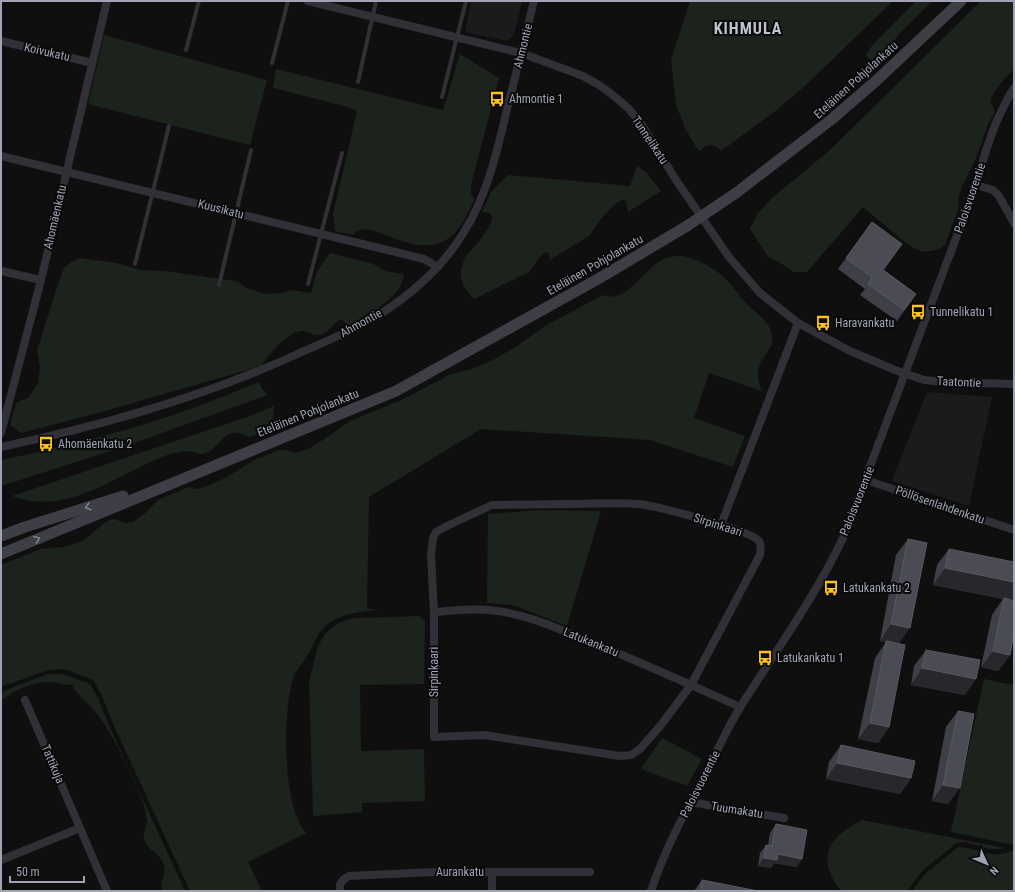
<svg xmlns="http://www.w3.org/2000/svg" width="1015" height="892" font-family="'Roboto Condensed',sans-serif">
<rect width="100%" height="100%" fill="#0f0f10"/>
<g fill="#1b1b1d">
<polygon points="471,1 522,1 514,35 507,41 465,32"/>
<polygon points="927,392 992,397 969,506 892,481"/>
</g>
<g fill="#1b231c">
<path d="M690,1H893L806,85L774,112L721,151C711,141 707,144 699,152L686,130L676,105L671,60Z"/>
<path d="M916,1H932L901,32L877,61C871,61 869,60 866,55L870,48Z"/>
<path d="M981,1H1014V69C1007,76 990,93 991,103C992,106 994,109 995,112L988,124L976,158L962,187L958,199L959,207L945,245C924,260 909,246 893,232C883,224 873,215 863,207L807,272H794L777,261L768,257L750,229L758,213L772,198L829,151Z"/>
<polygon points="104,35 267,80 250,145 88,104"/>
<path d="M460,54L499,78L472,181C471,187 469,193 474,198L473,203C468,212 463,224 456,232C419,270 371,212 353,235L335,231L333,214L357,111L348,107L273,88L276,69L443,110Z"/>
<path d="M637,166L647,173L661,191L628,212L626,201L623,200L618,202L611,208L600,220L589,236L550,260L549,253L545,252L539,258L529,272L474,299C467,291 459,282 461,270C462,264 464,260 467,255C472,249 509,211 482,212L491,192L508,175L630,186Z"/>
<path d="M330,253L371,263L386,271L403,274L404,276C401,298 365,317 347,326L344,321L341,319C333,323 328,334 318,335C313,336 309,332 304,331C288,330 269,355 261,366L98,413L21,433L10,425L16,403L29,397L38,383L40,367L37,350L63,269L70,263L80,258L116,263L141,270L164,271L236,281L247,288L264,294L282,293L292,290L311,293L317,271Z"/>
<path d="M683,256C698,260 714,267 726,279C733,286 738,295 745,302C756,314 774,322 772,341C772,346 769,350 766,354C756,369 756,375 762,391L709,373L694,418L745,436L733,467L650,440L481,429L369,497L367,608L377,610C360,612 343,613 328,624C317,632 314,645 307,656C303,664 297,668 294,676C282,710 282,806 306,833L248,862L262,891H190L115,728L101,694L93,680L64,669L48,670L1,687V565L41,549L63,547L80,542L90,535L104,523L112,519L117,520L125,523L133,522L144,514L158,500L188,487L197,489L210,485L227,477L254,460L279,450H286L294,453L308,449L326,438L350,421L401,400L451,374L472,369L495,359L517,346L545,326L603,295C626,305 645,267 664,259C670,256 676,256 683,256Z"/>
<path d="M259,382L262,389L268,395L123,447L1,486V460C67,446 133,430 196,407C217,399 238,390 259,382Z"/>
<path d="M274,406C275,424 265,431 250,437C246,436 242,433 238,433C224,430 218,449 206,453C199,456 195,451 188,451C182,451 176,453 170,454C119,472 68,518 12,496L250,416Z"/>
<polygon points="539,510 601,511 567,626 513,605 487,603 488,514"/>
<polygon points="419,616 425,621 424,684 360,685 361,751 424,749 425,801 362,803 362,812 313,816 309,681 318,646 325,634 337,624 348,619 358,618"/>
<path d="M48,674H63L90,684L97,696L111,730L185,891H163C158,880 167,875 164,865C161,854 147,850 144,839C142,832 147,828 147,821C146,806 138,789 131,775C122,754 111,732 97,714C90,704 76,695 72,684C65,687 61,683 54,682C34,681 15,689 1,701V692Z"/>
<polygon points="984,679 1014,685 1014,845 951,832"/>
<polygon points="662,738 702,759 687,786 641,769"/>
<path d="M862,820L1005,848L1001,849H989L965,842L956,843L921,872L907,891H841C815,856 828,838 862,820Z"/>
<path d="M958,847C973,847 987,856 1002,854C1006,853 1011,851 1014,850V891H912L924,875Z"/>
</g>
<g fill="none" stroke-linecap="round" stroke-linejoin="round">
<g stroke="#303036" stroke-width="4">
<polyline points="186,50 199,1"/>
<polyline points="272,63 288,1"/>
<polyline points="358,82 376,1"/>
<polyline points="442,97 466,1"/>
<polyline points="135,264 169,126"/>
<polyline points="308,284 342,153"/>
<polyline points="219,285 251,150"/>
</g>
<g stroke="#303036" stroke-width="8">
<polyline points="308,1 521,53 583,76 599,85 614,96 629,109 642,125 676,180 729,257 760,293 798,323 850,351 895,370 924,380 943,382 1014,384"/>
<polyline points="1,41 92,63"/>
<polyline points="1,156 424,259 438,267"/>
<polyline points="976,185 993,190 999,196 1014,223"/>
<polyline points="1,271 41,280"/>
<polyline points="1,433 41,280 107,1"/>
<path d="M1,447C105,425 208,396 304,351C322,343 339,336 357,327C399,306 440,272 464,232C488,194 498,148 508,105C517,71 525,36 534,1"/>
<polyline points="866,480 1014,530"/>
<path d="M569,504C592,504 616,502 639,504C656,506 750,530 759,541C762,545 760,550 760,555L691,685L661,725L640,749L631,755L620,756L484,735L434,737V612L431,555L433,538L436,532L447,526L492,505Z"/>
<polyline points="721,525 798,323"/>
<path d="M434,612C452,611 471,608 489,610C525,613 559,629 593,643C643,663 691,685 740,707"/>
<polyline points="25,700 80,828"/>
<polyline points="690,802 784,818"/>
<polyline points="1,860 80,828 107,891"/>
<polyline points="340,891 340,884 344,879 349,876 435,872 590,872"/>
<polyline points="492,891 492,872"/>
<path d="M651,891C665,848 688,807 709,767C719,747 729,725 741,706C776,651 815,597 843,538L976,185C985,152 995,118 1014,88"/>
</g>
<g stroke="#3e3f46" stroke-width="11">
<polyline points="736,193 832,119 877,80 961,1"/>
<polyline points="1,536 25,527 123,496"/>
<polyline points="1,554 396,391 598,279 687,226"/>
</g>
<polyline stroke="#3e3f46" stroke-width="11" points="687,226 736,193"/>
</g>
<g fill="#3f4047">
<polygon points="872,222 884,270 916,294 897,321 860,295 865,289 838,269"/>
<polygon points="908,539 899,644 889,727 878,743 858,739 875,658 886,642 880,641 896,555"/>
<polygon points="949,549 1014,562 1010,655 998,671 981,667 992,615 1003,599 933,585 937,565"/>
<polygon points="926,650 965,695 911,685 914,666"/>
<polygon points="958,711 948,804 932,801 946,727"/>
<polygon points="841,745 911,778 900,794 826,779 829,762"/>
<polygon points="776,824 802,859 796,867 774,863 771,868 758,866 760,853 766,845 768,845 770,833"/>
<polygon points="702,880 758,891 694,891"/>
</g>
<g fill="#28282c">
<polygon points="945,568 1014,582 1014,601 933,585"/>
<polygon points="891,624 910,628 898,645 880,641"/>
<polygon points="993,651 1010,655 998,671 981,667"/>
<polygon points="922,668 976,679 965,695 911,685"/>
<polygon points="870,723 889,727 878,743 858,739"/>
<polygon points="837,763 911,778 900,794 826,779"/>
<polygon points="943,785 960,788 948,804 932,801"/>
<polygon points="778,854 802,859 796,867 774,863 771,868 758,866 764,858"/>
</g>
<g fill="#4a4b53" stroke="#575962">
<polygon points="872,222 902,244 883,270 916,294 904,310 868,284 872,277 846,258"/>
<polygon points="908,539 927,543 910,628 891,624"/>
<polygon points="949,549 1014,562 1014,582 945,568"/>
<polygon points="1004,598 1014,601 1014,633 1010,655 993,651"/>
<polygon points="886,641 905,645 889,727 870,723"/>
<polygon points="926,650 980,660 976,679 922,668"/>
<polygon points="958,711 974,714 960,788 943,785"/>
<polygon points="841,745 915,761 911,778 837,763"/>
<polygon points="776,824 807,830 802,859 778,854 777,860 764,858 766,845 772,846"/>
<polygon points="702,880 758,891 700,891"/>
</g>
<defs><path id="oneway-chevron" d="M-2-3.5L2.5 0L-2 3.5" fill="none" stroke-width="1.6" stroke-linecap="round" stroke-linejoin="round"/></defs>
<g stroke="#7d808d">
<use href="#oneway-chevron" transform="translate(88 507) rotate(163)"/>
<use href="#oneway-chevron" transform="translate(37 539) rotate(-23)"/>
</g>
<defs>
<g id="bus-bare" transform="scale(1.2)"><path d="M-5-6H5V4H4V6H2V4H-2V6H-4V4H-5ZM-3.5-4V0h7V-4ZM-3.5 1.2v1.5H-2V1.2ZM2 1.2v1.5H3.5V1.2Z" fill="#ffc218" stroke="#0a0a0b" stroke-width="2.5" paint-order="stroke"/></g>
</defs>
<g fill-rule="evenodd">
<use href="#bus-bare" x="497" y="99"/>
<use href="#bus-bare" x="918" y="312"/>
<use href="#bus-bare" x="823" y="323"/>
<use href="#bus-bare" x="46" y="444"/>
<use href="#bus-bare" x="831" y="588"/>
<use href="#bus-bare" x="765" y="658"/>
</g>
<g text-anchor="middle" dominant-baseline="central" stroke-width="4" stroke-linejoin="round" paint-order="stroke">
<g font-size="12" fill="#9fa3b3" stroke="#0a0a0b">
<text transform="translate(523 46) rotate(-76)">Ahmontie</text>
<text transform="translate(47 52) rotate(13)">Koivukatu</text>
<text transform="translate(856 80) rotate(-42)">Eteläinen Pohjolankatu</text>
<text transform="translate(650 140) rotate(56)">Tunnelikatu</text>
<text transform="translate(970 198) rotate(-71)">Paloisvuorentie</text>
<text transform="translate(221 209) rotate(14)">Kuusikatu</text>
<text transform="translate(55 217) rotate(-77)">Ahomäenkatu</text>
<text transform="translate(595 265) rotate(-30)">Eteläinen Pohjolankatu</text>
<text transform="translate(361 323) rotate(-29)">Ahmontie</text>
<text transform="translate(959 382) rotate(3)">Taatontie</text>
<text transform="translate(308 413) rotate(-22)">Eteläinen Pohjolankatu</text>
<text transform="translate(857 501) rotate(-68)">Paloisvuorentie</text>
<text transform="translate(940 505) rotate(19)">Pöllösenlahdenkatu</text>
<text transform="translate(718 525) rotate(18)">Sirpinkaari</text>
<text transform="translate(591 642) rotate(22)">Latukankatu</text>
<text transform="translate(434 672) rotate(-90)">Sirpinkaari</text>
<text transform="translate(53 764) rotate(67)">Tattikuja</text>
<text transform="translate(700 784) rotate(-63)">Paloisvuorentie</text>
<text transform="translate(737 810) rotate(9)">Tuumakatu</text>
<text x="460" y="872">Aurankatu</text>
</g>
<g font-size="12" fill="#9fa3b3" stroke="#0a0a0b" text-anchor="start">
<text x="509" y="99">Ahmontie 1</text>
<text x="930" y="312">Tunnelikatu 1</text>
<text x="835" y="323">Haravankatu</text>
<text x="58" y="444">Ahomäenkatu 2</text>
<text x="843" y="588">Latukankatu 2</text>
<text x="777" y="658">Latukankatu 1</text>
</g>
<g font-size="16" font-weight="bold" letter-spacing="1" fill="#c0c3ce" stroke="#0a0a0b">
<text x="748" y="28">KIHMULA</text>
</g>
</g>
<rect width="1015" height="892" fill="none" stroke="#9fa3b3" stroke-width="4"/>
<g transform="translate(987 864) rotate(134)" stroke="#0a0a0b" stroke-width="3" paint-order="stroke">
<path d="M0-3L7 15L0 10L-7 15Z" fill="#9fa3b3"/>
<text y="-6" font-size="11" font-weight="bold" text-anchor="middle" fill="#9fa3b3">N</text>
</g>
<path d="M10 876v6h74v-6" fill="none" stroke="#9fa3b3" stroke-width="2"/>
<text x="16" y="876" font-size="12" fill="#9fa3b3" stroke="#0a0a0b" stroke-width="3" paint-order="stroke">50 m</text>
</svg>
